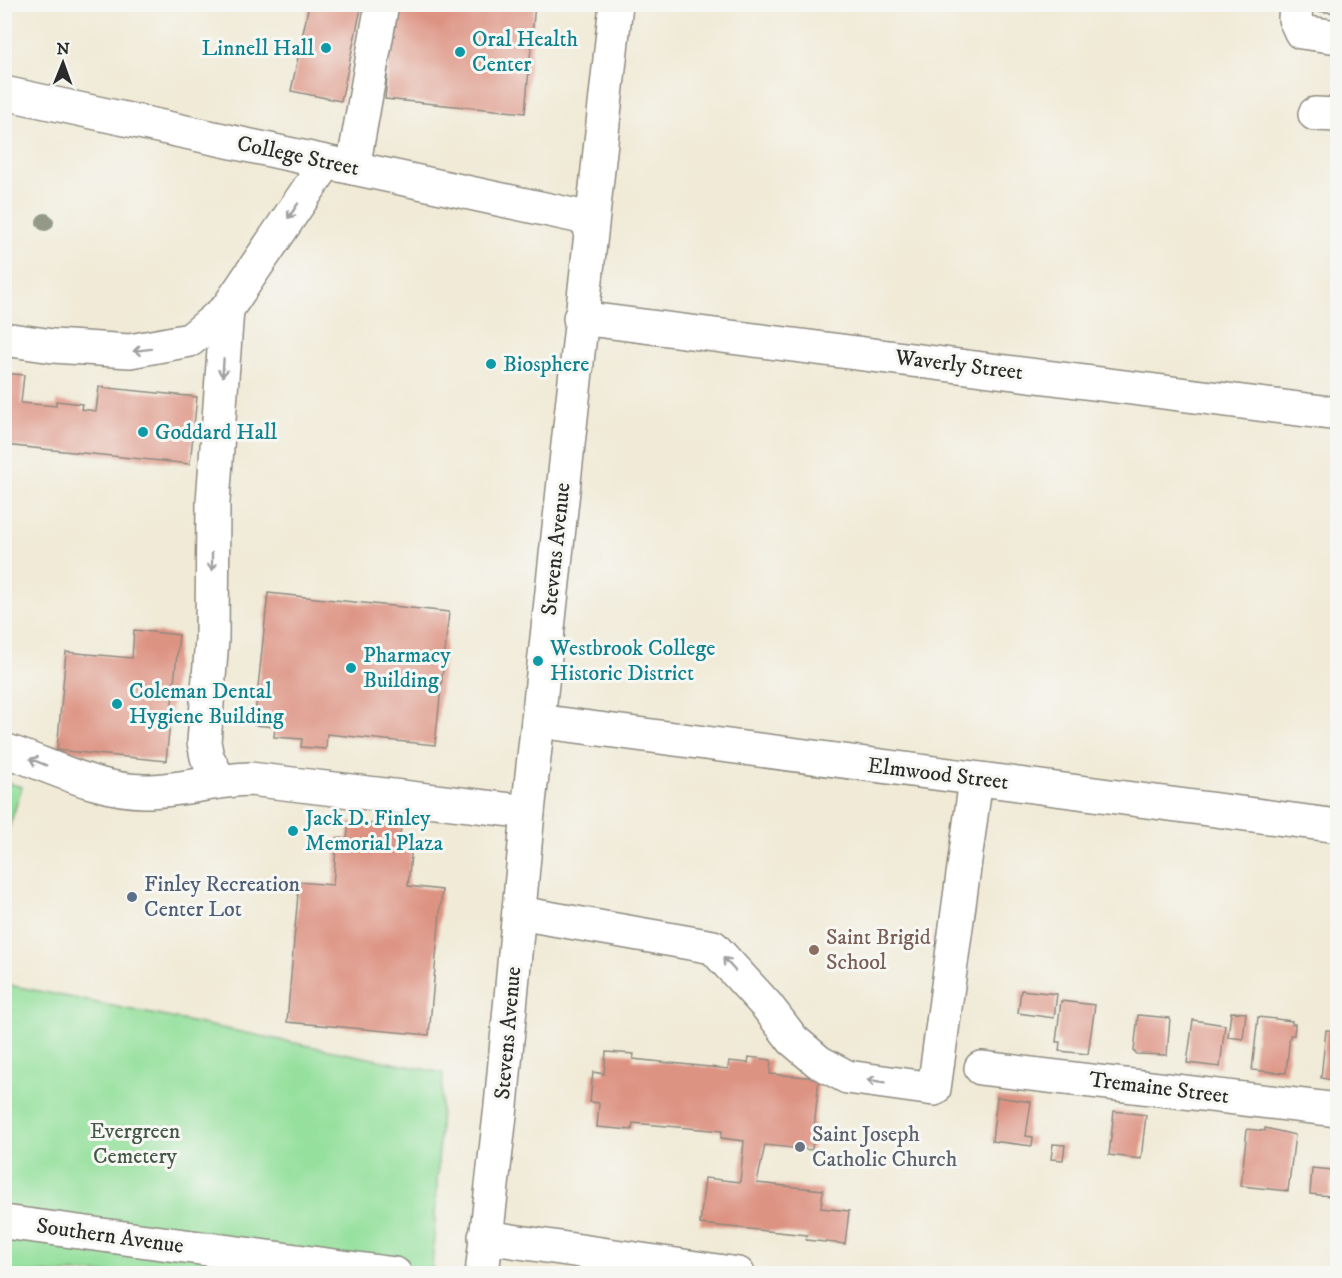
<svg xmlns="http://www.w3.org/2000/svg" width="1342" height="1278" font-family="'IM FELL DW Pica',serif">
<rect width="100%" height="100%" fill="#f6f6f2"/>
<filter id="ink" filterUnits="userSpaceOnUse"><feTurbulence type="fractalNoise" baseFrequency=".0167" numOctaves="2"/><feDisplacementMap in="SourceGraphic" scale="12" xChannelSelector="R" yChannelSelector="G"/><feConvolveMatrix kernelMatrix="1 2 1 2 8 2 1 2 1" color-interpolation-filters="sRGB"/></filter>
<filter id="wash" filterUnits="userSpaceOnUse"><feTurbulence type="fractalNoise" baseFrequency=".008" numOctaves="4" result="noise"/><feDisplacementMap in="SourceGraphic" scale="24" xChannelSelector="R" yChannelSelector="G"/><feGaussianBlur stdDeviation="1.35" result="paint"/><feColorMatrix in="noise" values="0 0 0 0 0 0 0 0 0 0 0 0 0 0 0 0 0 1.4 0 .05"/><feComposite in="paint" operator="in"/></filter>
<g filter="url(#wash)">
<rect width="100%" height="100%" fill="#f0ead6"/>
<g fill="#94e09c" stroke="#608664" stroke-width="1.5">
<polygon points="5,782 22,787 5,840 4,782"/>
<polygon points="4,984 443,1073 432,1273 5,1273"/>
</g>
<g id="blocks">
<g fill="#dd9382">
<polygon points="309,4 362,4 341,101 291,91"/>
<polygon points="394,4 535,4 525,113 385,99"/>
<polygon points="1317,4 1338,4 1338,13 1316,11"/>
<polygon points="4,373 24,375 21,403 56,406 56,401 82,404 81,409 96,411 99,387 197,397 190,464 4,445"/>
<polygon points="268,593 449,612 435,745 327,734 326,749 301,747 302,739 274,737 275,727 254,725"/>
<polygon points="134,630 179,635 166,761 57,750 66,652 132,658"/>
<polygon points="349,822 401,827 399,842 412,844 408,886 442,890 429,1035 287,1022 299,882 333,885 337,838 347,839"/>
<polygon points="1021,990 1057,994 1054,1018 1018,1013"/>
<polygon points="1061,1001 1095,1005 1088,1054 1059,1051 1060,1042 1056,1042"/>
<polygon points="1231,1012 1246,1013 1243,1039 1228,1037"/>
<polygon points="1138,1015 1170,1018 1167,1055 1137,1054 1134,1051"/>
<polygon points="1258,1017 1292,1021 1292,1024 1295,1024 1294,1035 1290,1035 1286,1073 1252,1070"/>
<polygon points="1193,1020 1225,1025 1220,1067 1187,1063"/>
<polygon points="1326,1030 1338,1031 1338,1081 1321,1078"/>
<polygon points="606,1052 634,1054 633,1059 728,1069 729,1061 748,1063 749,1057 771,1060 770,1074 819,1078 812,1150 765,1145 757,1183 823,1190 821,1208 849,1211 845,1244 806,1240 807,1235 700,1224 705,1178 740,1182 744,1141 721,1138 722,1131 633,1123 632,1130 597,1127 599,1103 590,1102 593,1072 604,1074"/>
<polygon points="997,1097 1031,1102 1026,1136 1033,1137 1032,1146 992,1141"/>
<polygon points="1114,1111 1146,1115 1141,1159 1109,1155"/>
<polygon points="1265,1128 1295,1135 1288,1191 1241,1186 1247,1129 1265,1131"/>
<polygon points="1053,1144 1065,1145 1063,1160 1051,1159"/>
<polygon points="1312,1168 1333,1170 1330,1196 1310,1194"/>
</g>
</g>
</g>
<g filter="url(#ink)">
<use href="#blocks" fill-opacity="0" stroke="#8e8a80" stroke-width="1.5"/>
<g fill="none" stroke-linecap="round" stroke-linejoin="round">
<g stroke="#8e8a80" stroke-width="36">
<g id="minor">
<polyline points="1296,4 1295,19 1301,32 1338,37"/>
<polyline points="4,93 591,219"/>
<polyline points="1315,114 1338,115"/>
<polyline points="353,168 382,4"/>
<polyline points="580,318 1338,414"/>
<polyline points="4,339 53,346 130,351 190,340 227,309 326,163"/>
<polyline points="538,721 1338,826"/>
<path d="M4,750C50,765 96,791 145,791C181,791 214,780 250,779L528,812"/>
<polyline points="219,780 207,757 204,742 212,639 213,502 227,309"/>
<polyline points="519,913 713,947 767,1006 793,1040 819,1062 847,1077 934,1089 976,779"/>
<polyline points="981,1068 1338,1110"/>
<polyline points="4,1222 395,1274"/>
<polyline points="485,1237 738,1274"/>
</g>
</g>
<g stroke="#8e8a80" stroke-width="36">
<polyline id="major" points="482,1274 501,1106 528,812 616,4"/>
</g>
<use href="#minor" stroke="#fff" stroke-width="33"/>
<use href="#major" stroke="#fff" stroke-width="33"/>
</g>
<circle fill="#929a87" cx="45" cy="222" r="9"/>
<defs><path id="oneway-shaft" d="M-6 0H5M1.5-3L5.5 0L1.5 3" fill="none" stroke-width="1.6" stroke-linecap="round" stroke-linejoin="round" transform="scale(1.5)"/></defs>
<g stroke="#a0a0a0">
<use href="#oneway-shaft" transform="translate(293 211) rotate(124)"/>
<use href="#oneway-shaft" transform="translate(142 350) rotate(173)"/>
<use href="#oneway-shaft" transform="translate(223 368) rotate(94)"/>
<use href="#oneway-shaft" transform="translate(212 562) rotate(90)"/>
<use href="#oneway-shaft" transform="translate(38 762) rotate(-158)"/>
<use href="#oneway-shaft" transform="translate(729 964) rotate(-132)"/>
<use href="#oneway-shaft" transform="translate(876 1081) rotate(-172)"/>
</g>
</g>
<g fill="#0f9aa8" stroke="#f6f6f2" stroke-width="2">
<circle cx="326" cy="48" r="6"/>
<circle cx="460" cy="52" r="6"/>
<circle cx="491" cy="364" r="6"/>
<circle cx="143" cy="432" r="6"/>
<circle cx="538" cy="661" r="6"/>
<circle cx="351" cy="668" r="6"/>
<circle cx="117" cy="704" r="6"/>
<circle cx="293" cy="831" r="6"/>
</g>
<circle fill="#5c6f8a" stroke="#f6f6f2" stroke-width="2" cx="132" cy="897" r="6"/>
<circle fill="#8d6e63" stroke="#f6f6f2" stroke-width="2" cx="814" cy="950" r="6"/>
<circle fill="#6b7280" stroke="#f6f6f2" stroke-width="2" cx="800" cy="1147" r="6"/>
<g text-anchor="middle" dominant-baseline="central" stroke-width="6" stroke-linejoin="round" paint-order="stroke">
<g font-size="22" fill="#0d838f" stroke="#f6f6f2" text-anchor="start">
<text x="472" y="39">Oral Health<tspan x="472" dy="25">Center</tspan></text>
<text x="314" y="48" text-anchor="end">Linnell Hall</text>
<text x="503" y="364">Biosphere</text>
<text x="155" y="432">Goddard Hall</text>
<text x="550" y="648">Westbrook College<tspan x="550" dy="25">Historic District</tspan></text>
<text x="363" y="655">Pharmacy<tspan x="363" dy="25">Building</tspan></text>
<text x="129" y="691">Coleman Dental<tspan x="129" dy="25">Hygiene Building</tspan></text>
<text x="305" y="818">Jack D. Finley<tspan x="305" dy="25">Memorial Plaza</tspan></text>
</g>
<g font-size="22" fill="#2b2b2b" stroke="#f6f6f2">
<text transform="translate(298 156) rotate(12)">College Street</text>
<text transform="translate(959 365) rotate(7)">Waverly Street</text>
<text transform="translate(556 549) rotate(-84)">Stevens Avenue</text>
<text transform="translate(938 774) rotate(7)">Elmwood Street</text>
<text transform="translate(508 1033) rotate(-85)">Stevens Avenue</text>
<text transform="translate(1159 1088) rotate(7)">Tremaine Street</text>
<text transform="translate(110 1236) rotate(8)">Southern Avenue</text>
</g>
<g font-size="22" fill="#4e5e75" stroke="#f6f6f2" text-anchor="start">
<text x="144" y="884">Finley Recreation<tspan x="144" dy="25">Center Lot</tspan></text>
</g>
<g font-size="22" fill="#785e54" stroke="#f6f6f2" text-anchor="start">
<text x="826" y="937">Saint Brigid<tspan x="826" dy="25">School</tspan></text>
</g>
<g font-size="22" fill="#455847" stroke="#f6f6f2">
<text x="135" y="1131">Evergreen<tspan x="135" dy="25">Cemetery</tspan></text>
</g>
<g font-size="22" fill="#5b616d" stroke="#f6f6f2" text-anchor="start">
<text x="812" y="1134">Saint Joseph<tspan x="812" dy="25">Catholic Church</tspan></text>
</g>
</g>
<rect width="1342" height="1278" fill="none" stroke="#f6f6f2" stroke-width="24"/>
<g transform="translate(63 63) rotate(1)" stroke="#f6f6f2" stroke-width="4.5" paint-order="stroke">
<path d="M0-4.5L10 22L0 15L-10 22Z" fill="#2b2b2b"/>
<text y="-9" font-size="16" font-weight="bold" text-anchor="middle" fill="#2b2b2b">N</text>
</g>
</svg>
